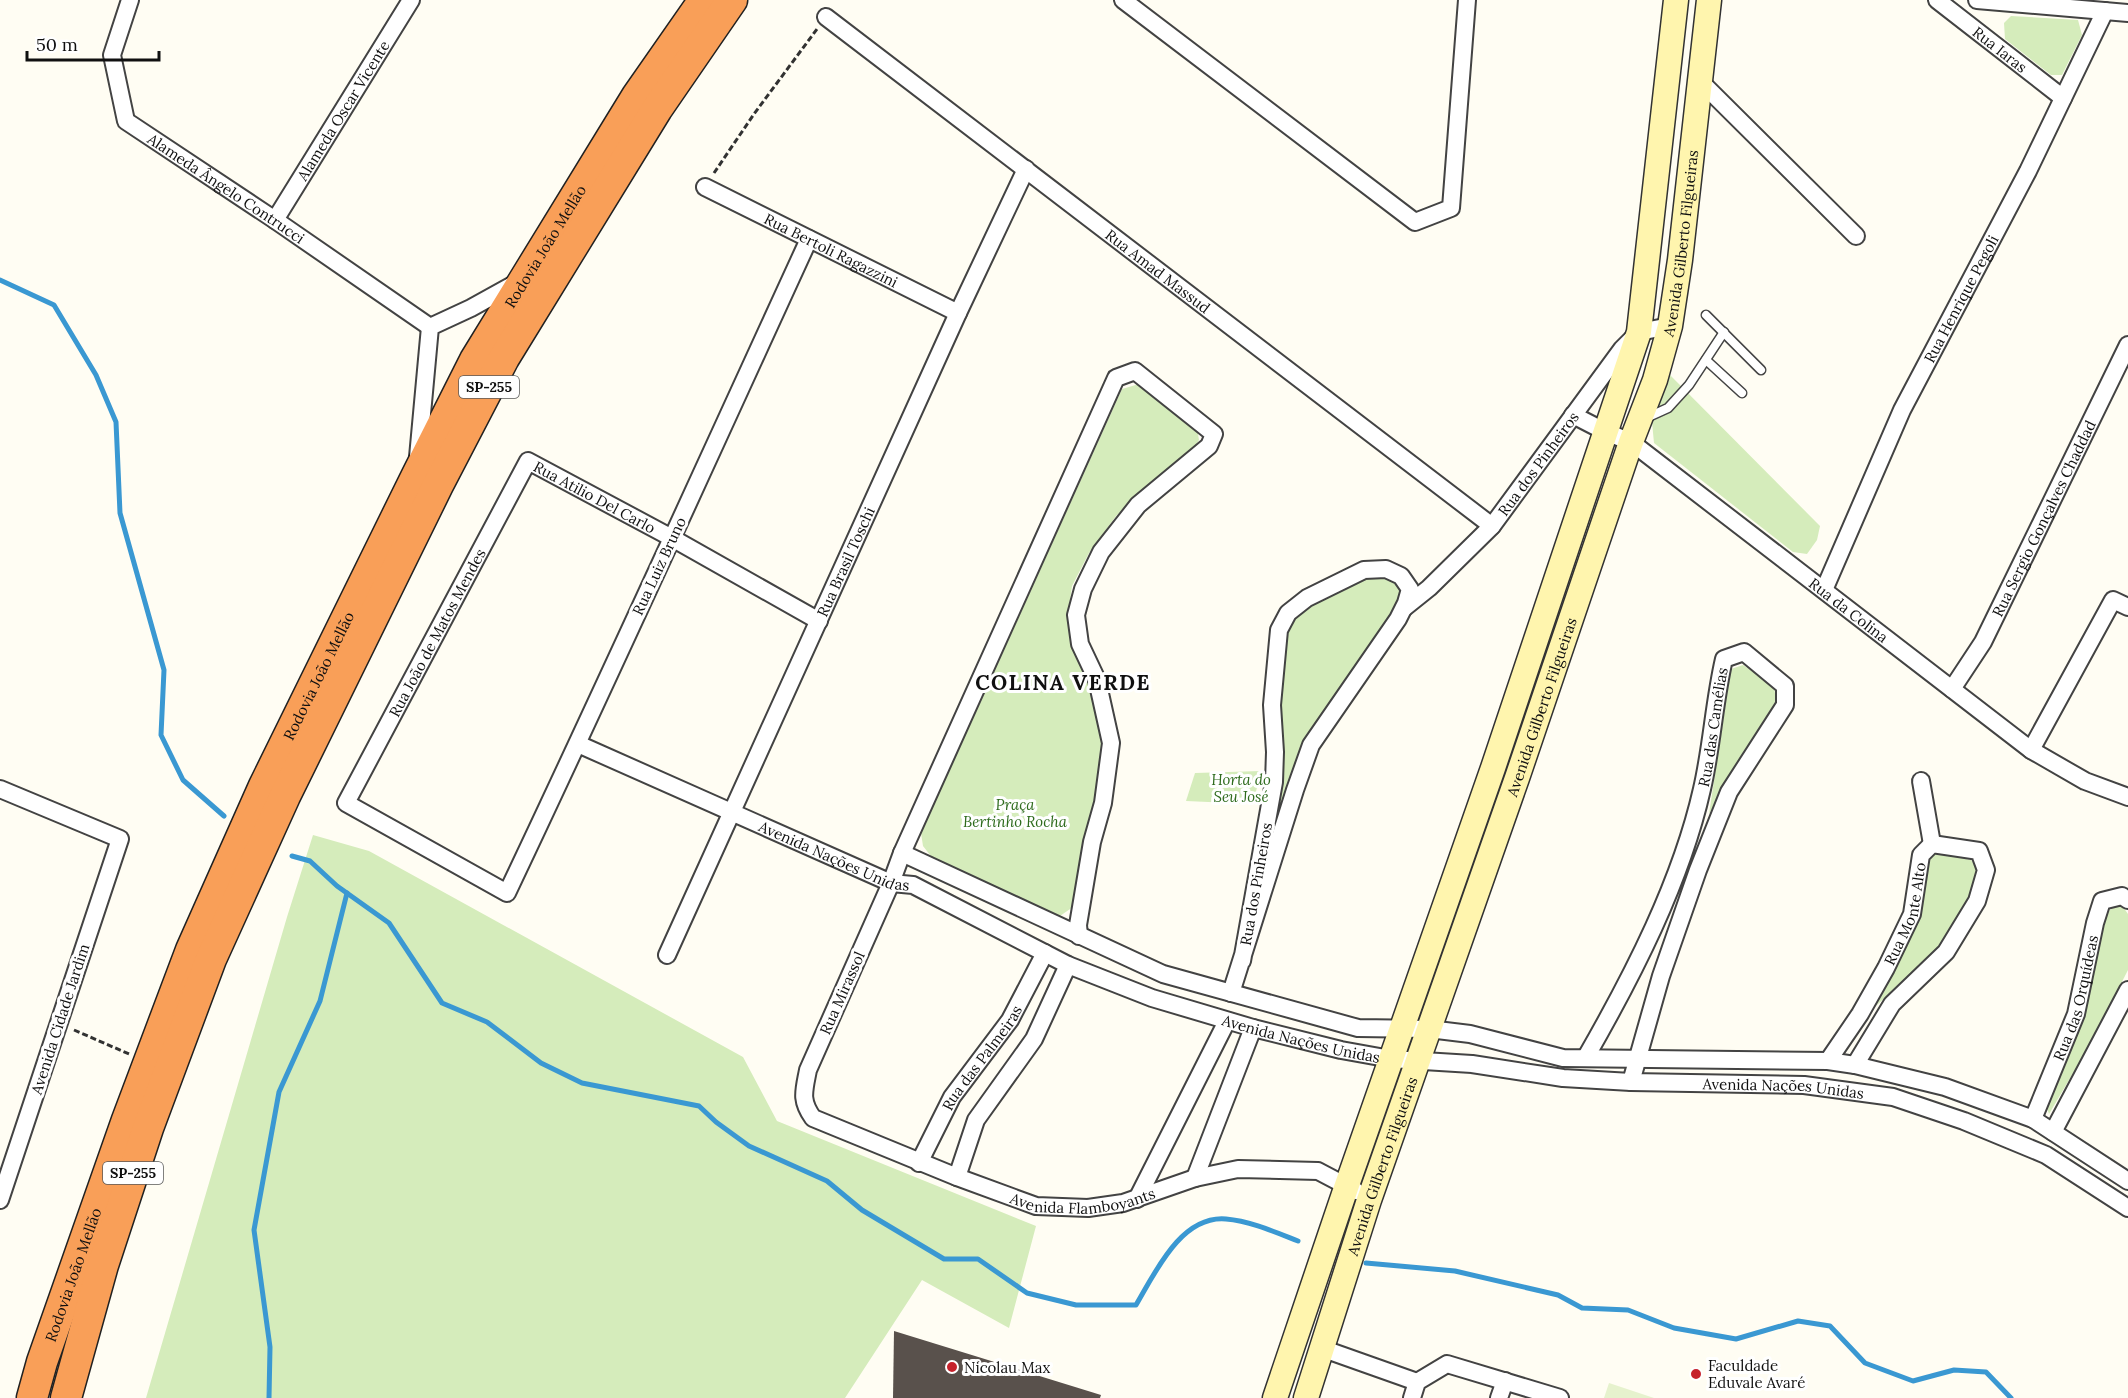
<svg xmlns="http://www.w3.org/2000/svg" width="2128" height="1398" font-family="Lora,serif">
<rect width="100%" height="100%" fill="#fffdf3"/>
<g fill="#d5ecbb">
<polygon points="2011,16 2078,20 2082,35 2062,75 2051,75 2005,39 2004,23"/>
<polygon points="1668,373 1820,526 1817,540 1807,554 1793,552 1654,443 1652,422"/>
<polygon points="1139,384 1197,428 1199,440 1189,456 1157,479 1116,516 1089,553 1072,586 1068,615 1073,646 1100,705 1104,746 1099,805 1073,907 1057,918 934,860 923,846 921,833 1122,389"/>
<polygon points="1385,574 1405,590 1402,602 1307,743 1260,887 1284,631 1292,616 1365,575"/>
<polygon points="1743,665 1774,686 1776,701 1742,754 1709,814 1731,669"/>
<polygon points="1261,771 1253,804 1186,801 1195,773"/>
<polygon points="313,835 369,851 743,1057 777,1121 1036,1226 1009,1328 922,1280 845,1398 146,1398 287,917"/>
<polygon points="1935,852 1971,860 1977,868 1970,895 1942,943 1876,1006 1909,940 1919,917 1930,856"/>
<polygon points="2114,907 2123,907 2128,914 2128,970 2089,1046 2049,1114 2047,1108 2082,1018 2105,914"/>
</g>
<polygon fill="#e6f2cd" points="1609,1383 1654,1398 1604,1398"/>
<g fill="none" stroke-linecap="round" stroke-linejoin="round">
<g stroke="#3a98d2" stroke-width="5">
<polyline points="0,280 54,305 96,375 116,422 120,513 164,670 161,735 183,780 224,816"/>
<path d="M292,856L310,861L337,886L389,923L442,1003L487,1022L541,1063L582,1083L699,1106L716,1122L749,1146L827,1181L862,1210L944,1259H978L1027,1293L1076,1305H1136C1155,1273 1181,1215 1226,1219C1250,1221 1275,1232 1298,1241"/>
<polyline points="1366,1263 1455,1271 1558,1295 1582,1308 1628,1310 1674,1328 1736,1339 1798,1321 1830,1326 1865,1363 1913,1381 1954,1370 1986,1372 2011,1398"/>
<polyline points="269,1398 270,1347 254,1230 279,1092 320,1001 347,893"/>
</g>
</g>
<polygon fill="#59514c" points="894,1331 1101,1395 1100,1398 893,1398"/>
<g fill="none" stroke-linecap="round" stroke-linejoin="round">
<g stroke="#434343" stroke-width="11">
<g id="lane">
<polyline points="1706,315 1761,370"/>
<polyline points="1706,360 1742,393"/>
<polyline points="1646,418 1668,408 1689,385 1724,332"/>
</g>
</g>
<g stroke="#434343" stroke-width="20">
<g id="street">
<path id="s1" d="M130,0L112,55L126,121L275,220L430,327"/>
<polyline points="1123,0 1415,222 1451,208 1467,0"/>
<path id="s2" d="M1937,0L2063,98"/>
<polyline points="1977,0 2128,13"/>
<path id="s3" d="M826,17L1492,526"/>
<polyline points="1701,82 1856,236"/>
<path id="s4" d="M705,187L958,313"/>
<path id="s5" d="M275,220L411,0"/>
<path id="s6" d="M809,239C709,457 610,676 507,893L346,803L528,461L672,538L819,621"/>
<path id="s7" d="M1573,415L1606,432L1631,442L2031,750L2085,781L2128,797"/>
<polyline points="418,457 430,327 471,308 518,282"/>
<path id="s8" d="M1824,590L1902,410L2028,171L2105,11"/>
<path id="s9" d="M1404,608L1429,588L1492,526L1622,349L1639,332L1670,326"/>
<path id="s10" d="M1952,689L1983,642L2128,345"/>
<path id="s11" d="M578,744L891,883L913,885L1068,965L1152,998L1253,1028L1341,1050L1391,1059L1472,1064L1563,1078L1631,1082L1804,1085L1893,1097L1964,1121L2046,1155L2128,1208"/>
<polyline points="2031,750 2113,600 2128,607"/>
<polyline points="1921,781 1932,844"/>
<polyline points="0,789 120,839 0,1200"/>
<polyline points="902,853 1163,974 1358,1028 1429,1029 1470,1034 1563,1058 1828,1061 1855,1065 1945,1087 2033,1119 2128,1181"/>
<path id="s12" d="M1079,936L1078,925L1092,842L1103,803L1111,743L1097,680L1080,644L1076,615L1083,589L1101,552L1138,505L1209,446L1214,434L1135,371L1116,378L902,853L891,883L808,1070C804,1091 800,1100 813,1118L957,1177L1036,1206L1088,1208L1123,1203L1195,1178L1238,1169L1318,1171L1356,1191"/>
<path id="s13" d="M667,955L958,313L1026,169"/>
<polyline points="1231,993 1295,790 1311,745 1398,619 1406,603 1410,589 1401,576 1386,569 1364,570 1307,598 1288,613 1279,630 1272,705 1275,752 1274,782 1242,961"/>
<path id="s14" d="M1586,1057C1633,975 1681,882 1702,789C1712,746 1714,702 1724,659L1744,652L1785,686V705L1729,792L1698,870L1661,976L1631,1082"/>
<path id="s15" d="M1828,1061L1860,1014L1886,968L1912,914L1921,855L1932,844L1979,851L1986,870L1977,901L1946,952L1892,1004L1855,1065"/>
<path id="s16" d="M2033,1119L2076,1014L2095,923L2102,901L2122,896L2128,900"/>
<polyline points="2053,1132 2128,990"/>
<path id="s17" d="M919,1163L952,1097L1010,1020L1045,953"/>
<polyline points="957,1177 976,1120 1034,1039 1068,965"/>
<polyline points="1195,1178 1253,1028"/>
<polyline points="1137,1199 1227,1021"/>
<polyline points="1321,1348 1417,1382"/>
<polyline points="1412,1398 1417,1382 1447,1364 1560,1398"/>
<polyline points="1499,1398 1505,1381"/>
</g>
</g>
<g stroke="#323232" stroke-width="27">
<g id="secondary">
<polyline points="1275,1398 1347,1185 1493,768 1639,332 1676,0"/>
<path id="s18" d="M1306,1398L1369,1200L1517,778L1631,442L1655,380L1670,326L1680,260L1709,0"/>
</g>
</g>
<g stroke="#212121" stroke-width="33">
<g id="highway">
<path id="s19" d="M32,1398L42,1362L127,1120L191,950L264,786L417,475L475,360L637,96L704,0"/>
<polyline points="66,1398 103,1265 148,1128 211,959 285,796 438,485 504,358 657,109 732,0"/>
</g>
</g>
<g stroke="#323232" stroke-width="3" stroke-dasharray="6 3" stroke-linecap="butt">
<polyline points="714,173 754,114 817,29"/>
<polyline points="74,1030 129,1054"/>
</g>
<use href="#lane" stroke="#fff" stroke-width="8"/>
<use href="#street" stroke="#fff" stroke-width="16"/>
<use href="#secondary" stroke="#fff5ae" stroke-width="24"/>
<use href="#highway" stroke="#f99f58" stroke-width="30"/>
</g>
<g fill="#c6222c" stroke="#fff" stroke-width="2">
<circle cx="952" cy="1367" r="6"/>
<circle cx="1696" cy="1374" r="6"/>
</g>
<g text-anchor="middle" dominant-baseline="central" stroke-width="6" stroke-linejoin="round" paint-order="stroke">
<g fill="#fff" stroke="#585858" stroke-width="1.5">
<rect x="459" y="376" width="60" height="22" rx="4.5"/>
<rect x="103" y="1162" width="60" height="22" rx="4.5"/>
</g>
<g font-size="14" font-weight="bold" fill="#101010">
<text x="489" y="387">SP-255</text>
<text x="133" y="1173">SP-255</text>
</g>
<g font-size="15" fill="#101010" stroke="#fff">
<text stroke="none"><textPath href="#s2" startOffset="80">Rua Iaras</textPath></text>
<text stroke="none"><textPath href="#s5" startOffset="129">Alameda Oscar Vicente</textPath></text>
<text stroke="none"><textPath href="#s1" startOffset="246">Alameda Ângelo Contrucci</textPath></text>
<text stroke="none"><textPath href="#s18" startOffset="1216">Avenida Gilberto Filgueiras</textPath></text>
<text stroke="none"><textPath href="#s19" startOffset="1264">Rodovia João Mellão</textPath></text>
<text stroke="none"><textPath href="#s4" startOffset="141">Rua Bertoli Ragazzini</textPath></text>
<text stroke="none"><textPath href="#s3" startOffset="418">Rua Amad Massud</textPath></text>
<text stroke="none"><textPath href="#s8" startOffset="322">Rua Henrique Pegoli</textPath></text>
<text stroke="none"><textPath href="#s9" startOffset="198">Rua dos Pinheiros</textPath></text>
<text stroke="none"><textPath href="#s6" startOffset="1368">Rua Atilio Del Carlo</textPath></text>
<text stroke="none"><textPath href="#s10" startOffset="194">Rua Sergio Gonçalves Chaddad</textPath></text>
<text stroke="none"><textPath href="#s13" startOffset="432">Rua Brasil Toschi</textPath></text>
<text transform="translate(659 566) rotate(-65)">Rua Luiz Bruno</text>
<text stroke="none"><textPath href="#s7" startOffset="339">Rua da Colina</textPath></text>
<text stroke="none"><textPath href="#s6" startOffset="1098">Rua João de Matos Mendes</textPath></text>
<text stroke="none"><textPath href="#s19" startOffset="778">Rodovia João Mellão</textPath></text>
<text stroke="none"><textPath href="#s18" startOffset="730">Avenida Gilberto Filgueiras</textPath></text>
<text stroke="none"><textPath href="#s14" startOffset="356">Rua das Camélias</textPath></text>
<text stroke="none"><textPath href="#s11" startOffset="280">Avenida Nações Unidas</textPath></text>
<text transform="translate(1256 884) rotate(-80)">Rua dos Pinheiros</text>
<text stroke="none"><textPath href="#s15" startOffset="168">Rua Monte Alto</textPath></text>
<text transform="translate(842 993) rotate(-66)">Rua Mirassol</text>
<text stroke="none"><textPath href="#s16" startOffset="129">Rua das Orquídeas</textPath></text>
<text transform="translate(60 1019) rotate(-72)">Avenida Cidade Jardim</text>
<text stroke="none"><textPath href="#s11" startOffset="784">Avenida Nações Unidas</textPath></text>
<text stroke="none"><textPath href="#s17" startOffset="123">Rua das Palmeiras</textPath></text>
<text stroke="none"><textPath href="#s11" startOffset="1270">Avenida Nações Unidas</textPath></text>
<text stroke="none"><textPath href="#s18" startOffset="244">Avenida Gilberto Filgueiras</textPath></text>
<text stroke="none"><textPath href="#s12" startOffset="1779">Avenida Flamboyants</textPath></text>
<text stroke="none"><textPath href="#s19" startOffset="130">Rodovia João Mellão</textPath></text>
</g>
<g font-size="15" font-style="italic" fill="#2e6b1d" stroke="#fff">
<text x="1241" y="779">Horta do<tspan x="1241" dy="17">Seu José</tspan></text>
<text x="1015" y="804">Praça<tspan x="1015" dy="17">Bertinho Rocha</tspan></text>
</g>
<g font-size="15" fill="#101010" stroke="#fff" text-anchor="start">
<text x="1708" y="1365">Faculdade<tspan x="1708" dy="17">Eduvale Avaré</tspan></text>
<text x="964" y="1367">Nicolau Max</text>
</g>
<g font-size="21" font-weight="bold" letter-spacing="1.5" fill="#101010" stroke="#fff">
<text x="1063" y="682">COLINA VERDE</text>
</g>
</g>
<path d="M27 51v9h132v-9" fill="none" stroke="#101010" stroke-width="3"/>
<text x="36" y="51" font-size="18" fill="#101010" stroke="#ffffff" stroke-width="4.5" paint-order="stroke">50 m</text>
</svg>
